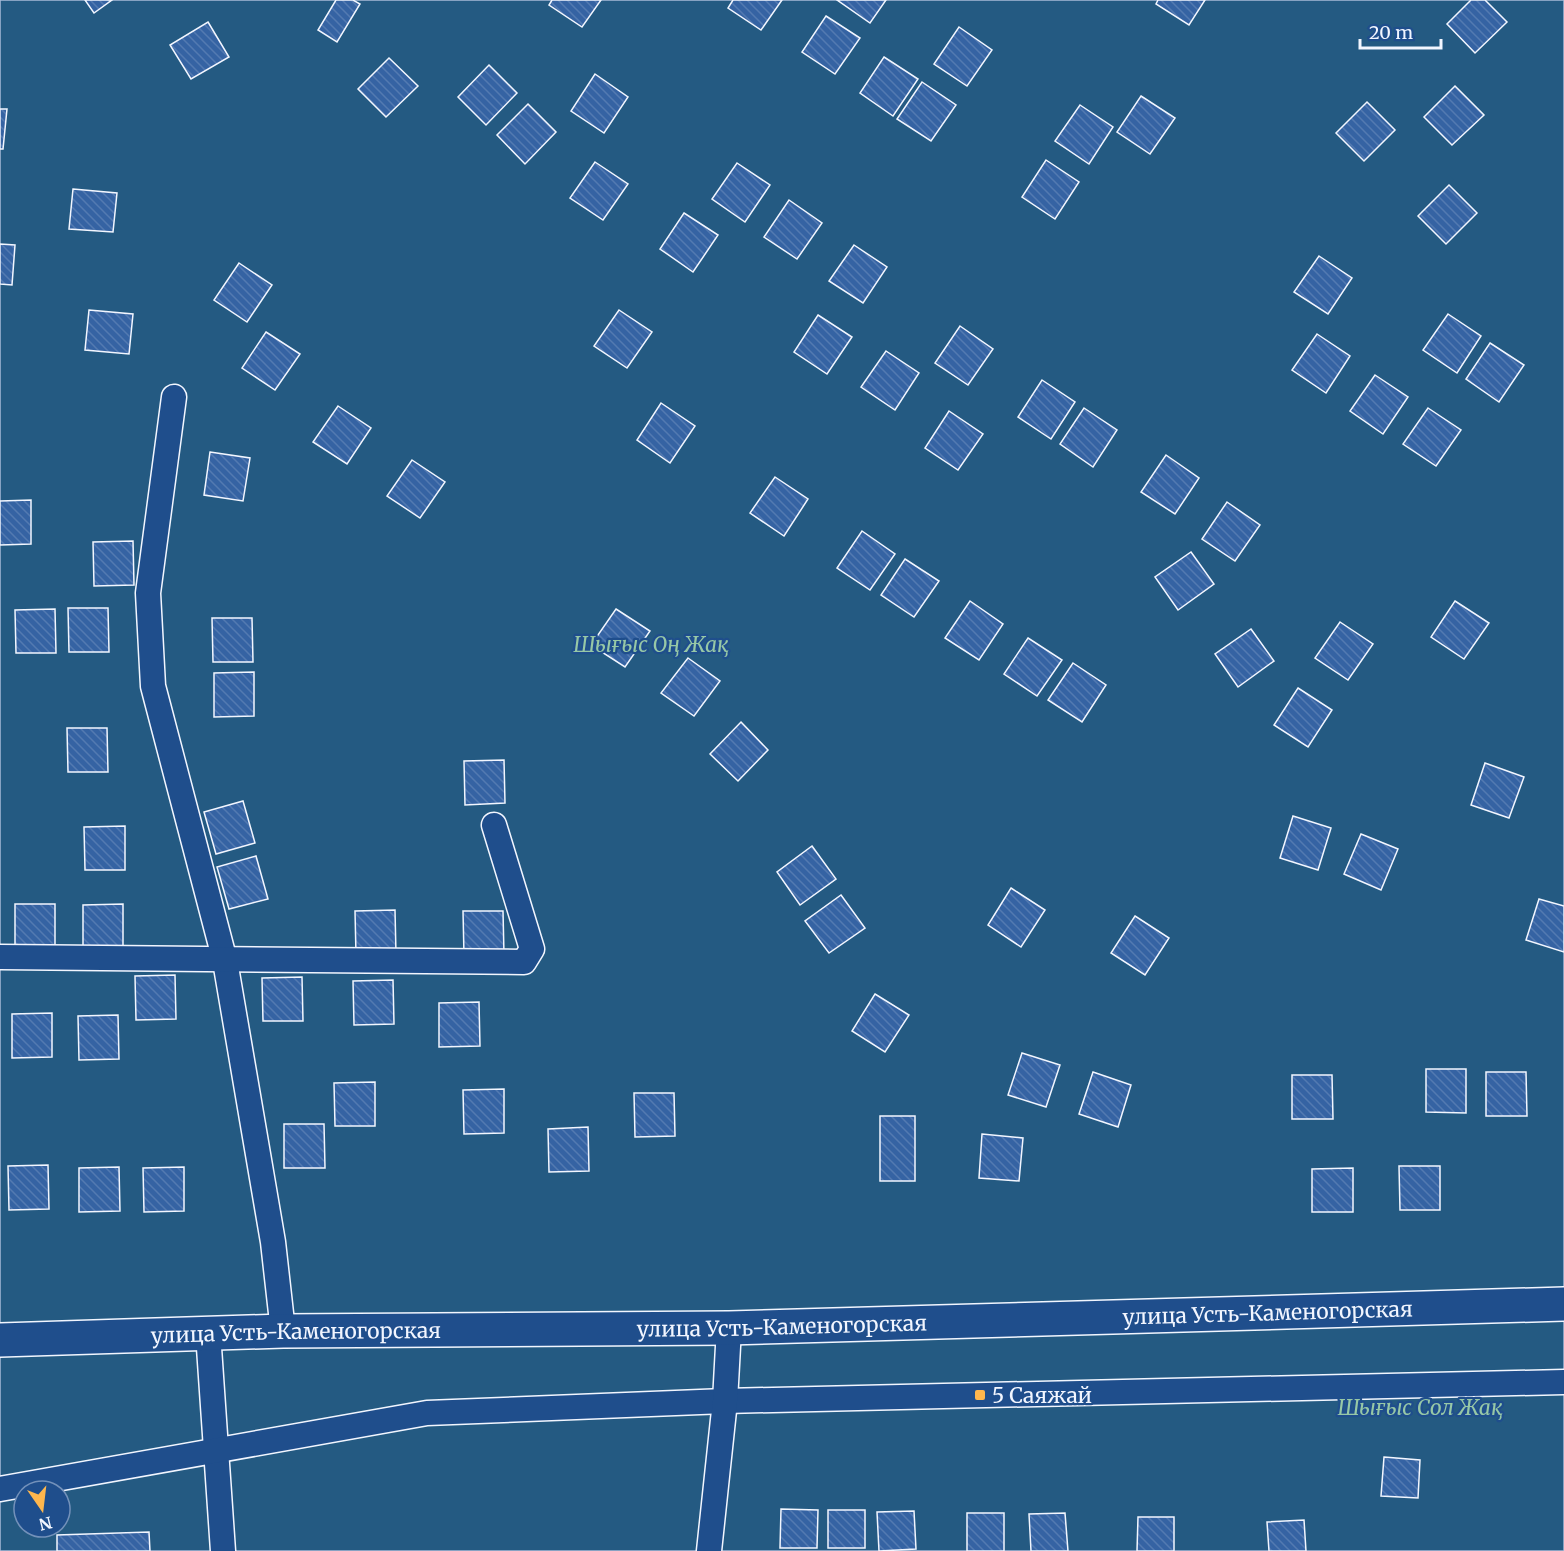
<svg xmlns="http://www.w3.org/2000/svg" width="1564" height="1551" font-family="Merriweather,serif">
<defs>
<pattern id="building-back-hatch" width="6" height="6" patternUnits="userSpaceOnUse" patternTransform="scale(1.5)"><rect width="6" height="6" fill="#3563a3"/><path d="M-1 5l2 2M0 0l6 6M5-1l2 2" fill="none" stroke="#537ab1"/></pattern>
</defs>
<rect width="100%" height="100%" fill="#1f4e8c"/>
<path fill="#245a82" stroke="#a8bbd7" stroke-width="1.5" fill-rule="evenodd" d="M0,0H1564V1551H0ZM24,1491H60V1527H24Z"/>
<g fill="url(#building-back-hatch)" stroke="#f2f6ff" stroke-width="1.5">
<polygon points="85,0 112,0 94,13"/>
<polygon points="336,0 353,0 360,4 337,42 318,30"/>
<polygon points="552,0 601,0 582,27 549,5"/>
<polygon points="733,0 782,0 761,30 728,8"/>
<polygon points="837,0 886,0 870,23"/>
<polygon points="1158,0 1205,0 1189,25 1156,4"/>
<polygon points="1471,0 1485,0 1507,22 1475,53 1447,24"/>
<polygon points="826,16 860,38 835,74 802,52"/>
<polygon points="208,22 229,57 191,79 170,45"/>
<polygon points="959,27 992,50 967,86 934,64"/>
<polygon points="884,57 918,79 893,116 860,93"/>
<polygon points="389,58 418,86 386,117 358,89"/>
<polygon points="489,65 517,93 486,125 458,97"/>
<polygon points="595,74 628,97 604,133 571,111"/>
<polygon points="922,82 956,105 931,141 897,119"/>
<polygon points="1455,86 1484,115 1452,145 1424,117"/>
<polygon points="1141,96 1175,118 1150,154 1117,132"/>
<polygon points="1367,102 1395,130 1364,161 1336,133"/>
<polygon points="528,104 556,132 525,164 497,135"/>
<polygon points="1080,105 1113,127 1089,164 1055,141"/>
<polygon points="0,109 7,109 3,149 0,149"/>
<polygon points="1046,160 1079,182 1055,219 1022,197"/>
<polygon points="595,162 628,184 603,220 570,198"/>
<polygon points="737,163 770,185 745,222 712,199"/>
<polygon points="1449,185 1477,213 1446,244 1418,216"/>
<polygon points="73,189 117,193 113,232 69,229"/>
<polygon points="789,200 822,223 797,259 764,237"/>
<polygon points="684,213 718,235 693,272 660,249"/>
<polygon points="0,244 15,245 12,285 0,284"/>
<polygon points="854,245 887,267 863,303 829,281"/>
<polygon points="1319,256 1352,278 1328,314 1294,292"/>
<polygon points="239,263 272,285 247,322 214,300"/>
<polygon points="89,310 133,314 129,354 85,350"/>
<polygon points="619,310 652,332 627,368 594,346"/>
<polygon points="1448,314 1481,336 1457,373 1423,350"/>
<polygon points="818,315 852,337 827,374 794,352"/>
<polygon points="960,326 993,349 968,385 935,363"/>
<polygon points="266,332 300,354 275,390 242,368"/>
<polygon points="1317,334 1350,356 1326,393 1292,370"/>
<polygon points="1490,343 1524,365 1499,402 1466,379"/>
<polygon points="886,351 919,373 895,410 861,387"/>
<polygon points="1375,375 1408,397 1383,434 1350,411"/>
<polygon points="1042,380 1075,402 1051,439 1018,417"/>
<polygon points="661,403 695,426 670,463 637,440"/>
<polygon points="338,406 371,428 347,464 313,442"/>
<polygon points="1084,408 1117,430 1093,467 1060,444"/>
<polygon points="1428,408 1461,430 1436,466 1403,444"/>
<polygon points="949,411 983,434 958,470 925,448"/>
<polygon points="210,452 250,458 243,501 204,495"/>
<polygon points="1166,455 1199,478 1175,514 1141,492"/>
<polygon points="412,460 445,482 420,518 387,496"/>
<polygon points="775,477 808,499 784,536 750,513"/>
<polygon points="31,500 31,544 0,545 0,501"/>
<polygon points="1227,502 1260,525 1235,561 1202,539"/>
<polygon points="862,531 895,554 870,590 837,568"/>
<polygon points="133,541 134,585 94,586 93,542"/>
<polygon points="1191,552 1214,584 1178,610 1155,577"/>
<polygon points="905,559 939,581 914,617 881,595"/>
<polygon points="970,601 1003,624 979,660 945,638"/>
<polygon points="1455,601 1489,623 1464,659 1431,637"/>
<polygon points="68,608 108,608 109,652 69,652"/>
<polygon points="55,609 56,653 16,653 15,610"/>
<polygon points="616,609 650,631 625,667 591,645"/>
<polygon points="212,618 252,618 253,662 213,662"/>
<polygon points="1340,622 1373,644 1348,680 1315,658"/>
<polygon points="1251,629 1274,661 1238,687 1215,654"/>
<polygon points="1028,638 1062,660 1037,696 1004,674"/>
<polygon points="688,658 720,681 694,716 661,693"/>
<polygon points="1073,663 1106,685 1082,722 1048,700"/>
<polygon points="254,672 254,716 214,717 214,673"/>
<polygon points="1298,688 1332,710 1308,747 1274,725"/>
<polygon points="741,722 768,750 738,781 710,754"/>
<polygon points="67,728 107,728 108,772 68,772"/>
<polygon points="504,760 505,803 465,805 464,761"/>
<polygon points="1485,763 1524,777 1509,818 1471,805"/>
<polygon points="243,801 255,843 216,854 204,812"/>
<polygon points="1293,816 1331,828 1318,870 1280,858"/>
<polygon points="125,826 125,870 85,870 84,827"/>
<polygon points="1361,834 1398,849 1381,890 1344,874"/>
<polygon points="812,846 836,879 800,905 777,872"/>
<polygon points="256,856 268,899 229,909 217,867"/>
<polygon points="1011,888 1045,910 1021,947 988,925"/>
<polygon points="841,895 865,928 829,953 805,921"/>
<polygon points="1539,899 1564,906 1564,952 1526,940"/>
<polygon points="15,904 55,904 55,947 15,948"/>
<polygon points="123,904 123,948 83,949 83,905"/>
<polygon points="395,910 396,954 356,955 355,911"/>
<polygon points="463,911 503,911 504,955 464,956"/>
<polygon points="1135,916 1169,938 1145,975 1111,953"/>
<polygon points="175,975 176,1019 136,1020 135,976"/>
<polygon points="302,977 303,1021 263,1021 262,978"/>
<polygon points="393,980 394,1024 354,1025 353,981"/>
<polygon points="875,994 909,1015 885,1052 852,1031"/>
<polygon points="479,1002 480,1046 439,1047 439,1003"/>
<polygon points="52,1013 52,1057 12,1058 12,1014"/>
<polygon points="118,1015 119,1059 79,1060 78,1016"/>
<polygon points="1022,1053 1060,1065 1046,1107 1008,1095"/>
<polygon points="1426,1069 1466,1069 1466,1113 1426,1112"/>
<polygon points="1093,1072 1131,1085 1118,1127 1079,1114"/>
<polygon points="1486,1072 1526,1072 1527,1116 1486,1116"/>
<polygon points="1292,1075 1332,1075 1333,1119 1292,1119"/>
<polygon points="375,1082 375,1126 335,1126 334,1083"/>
<polygon points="504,1089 504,1133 464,1134 463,1090"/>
<polygon points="634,1093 674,1093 675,1136 635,1137"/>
<rect x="880" y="1116" width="35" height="65"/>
<polygon points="284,1124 324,1124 325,1168 284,1168"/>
<polygon points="588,1127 589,1171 549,1172 548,1129"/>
<polygon points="982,1134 1023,1138 1019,1181 979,1178"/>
<polygon points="48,1165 49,1209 9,1210 8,1166"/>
<polygon points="1399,1166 1440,1166 1440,1210 1400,1210"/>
<polygon points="119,1167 120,1211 79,1212 79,1168"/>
<polygon points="184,1167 184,1211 144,1212 143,1168"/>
<polygon points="1353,1168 1353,1212 1312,1212 1312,1169"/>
<polygon points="1384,1457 1420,1460 1418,1498 1381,1496"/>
<polygon points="781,1509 818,1510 817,1548 780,1548"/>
<rect x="828" y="1510" width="37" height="38"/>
<polygon points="914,1511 916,1549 879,1551 877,1512"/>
<rect x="967" y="1513" width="37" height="38"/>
<polygon points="1065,1513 1068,1551 1031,1551 1029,1514"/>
<polygon points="1138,1517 1174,1517 1174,1551 1137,1551"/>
<polygon points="1304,1520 1306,1551 1269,1551 1267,1522"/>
<polygon points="149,1532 150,1551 57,1551 57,1535"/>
</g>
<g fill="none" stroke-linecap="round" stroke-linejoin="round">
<g stroke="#f2f6ff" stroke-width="27">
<g id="street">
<polyline points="174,397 148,593 153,686 225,961 273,1242 283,1331"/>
<polyline points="0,957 524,962 532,949 494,825"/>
<polyline points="208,1333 223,1551"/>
<polyline points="0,1489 427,1413 725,1401 1564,1382"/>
<polyline points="709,1551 725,1401 729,1328"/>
</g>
</g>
<g stroke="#f2f6ff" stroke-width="36">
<g id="secondary">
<path id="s1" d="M0,1340L283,1331L729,1328L1564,1304"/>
</g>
</g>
<use href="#street" stroke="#1f4e8c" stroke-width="24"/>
<use href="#secondary" stroke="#1f4e8c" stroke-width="33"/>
</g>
<rect fill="#ffb74d" stroke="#1f4e8c" stroke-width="2" x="974" y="1389" width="12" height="12" rx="3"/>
<g text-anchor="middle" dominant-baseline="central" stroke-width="4.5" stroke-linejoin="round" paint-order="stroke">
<g font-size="21" font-style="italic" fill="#97c8a6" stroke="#1f4e8c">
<text x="651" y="644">Шығыс Оң Жақ</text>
<text x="1420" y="1407">Шығыс Сол Жақ</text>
</g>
<g font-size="21" fill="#f2f6ff" stroke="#1f4e8c">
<text stroke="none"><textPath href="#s1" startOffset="1268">улица Усть-Каменогорская</textPath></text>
<text stroke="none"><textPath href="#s1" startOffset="782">улица Усть-Каменогорская</textPath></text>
<text stroke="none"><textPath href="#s1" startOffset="296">улица Усть-Каменогорская</textPath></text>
</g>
<g font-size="21" fill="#f2f6ff" stroke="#1f4e8c" text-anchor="start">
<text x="992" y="1395">5 Саяжай</text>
</g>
</g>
<g transform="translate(42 1509) rotate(166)"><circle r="28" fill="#1f4e8c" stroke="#7391ba" stroke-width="1.5"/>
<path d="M0-4.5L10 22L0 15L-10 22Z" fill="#ffb74d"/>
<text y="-9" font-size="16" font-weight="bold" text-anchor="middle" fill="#f2f6ff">N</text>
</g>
<path d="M1360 39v9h81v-9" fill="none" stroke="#f2f6ff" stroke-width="3"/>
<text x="1369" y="39" font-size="18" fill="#f2f6ff" stroke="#1f4e8c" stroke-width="4.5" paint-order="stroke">20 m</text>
</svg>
